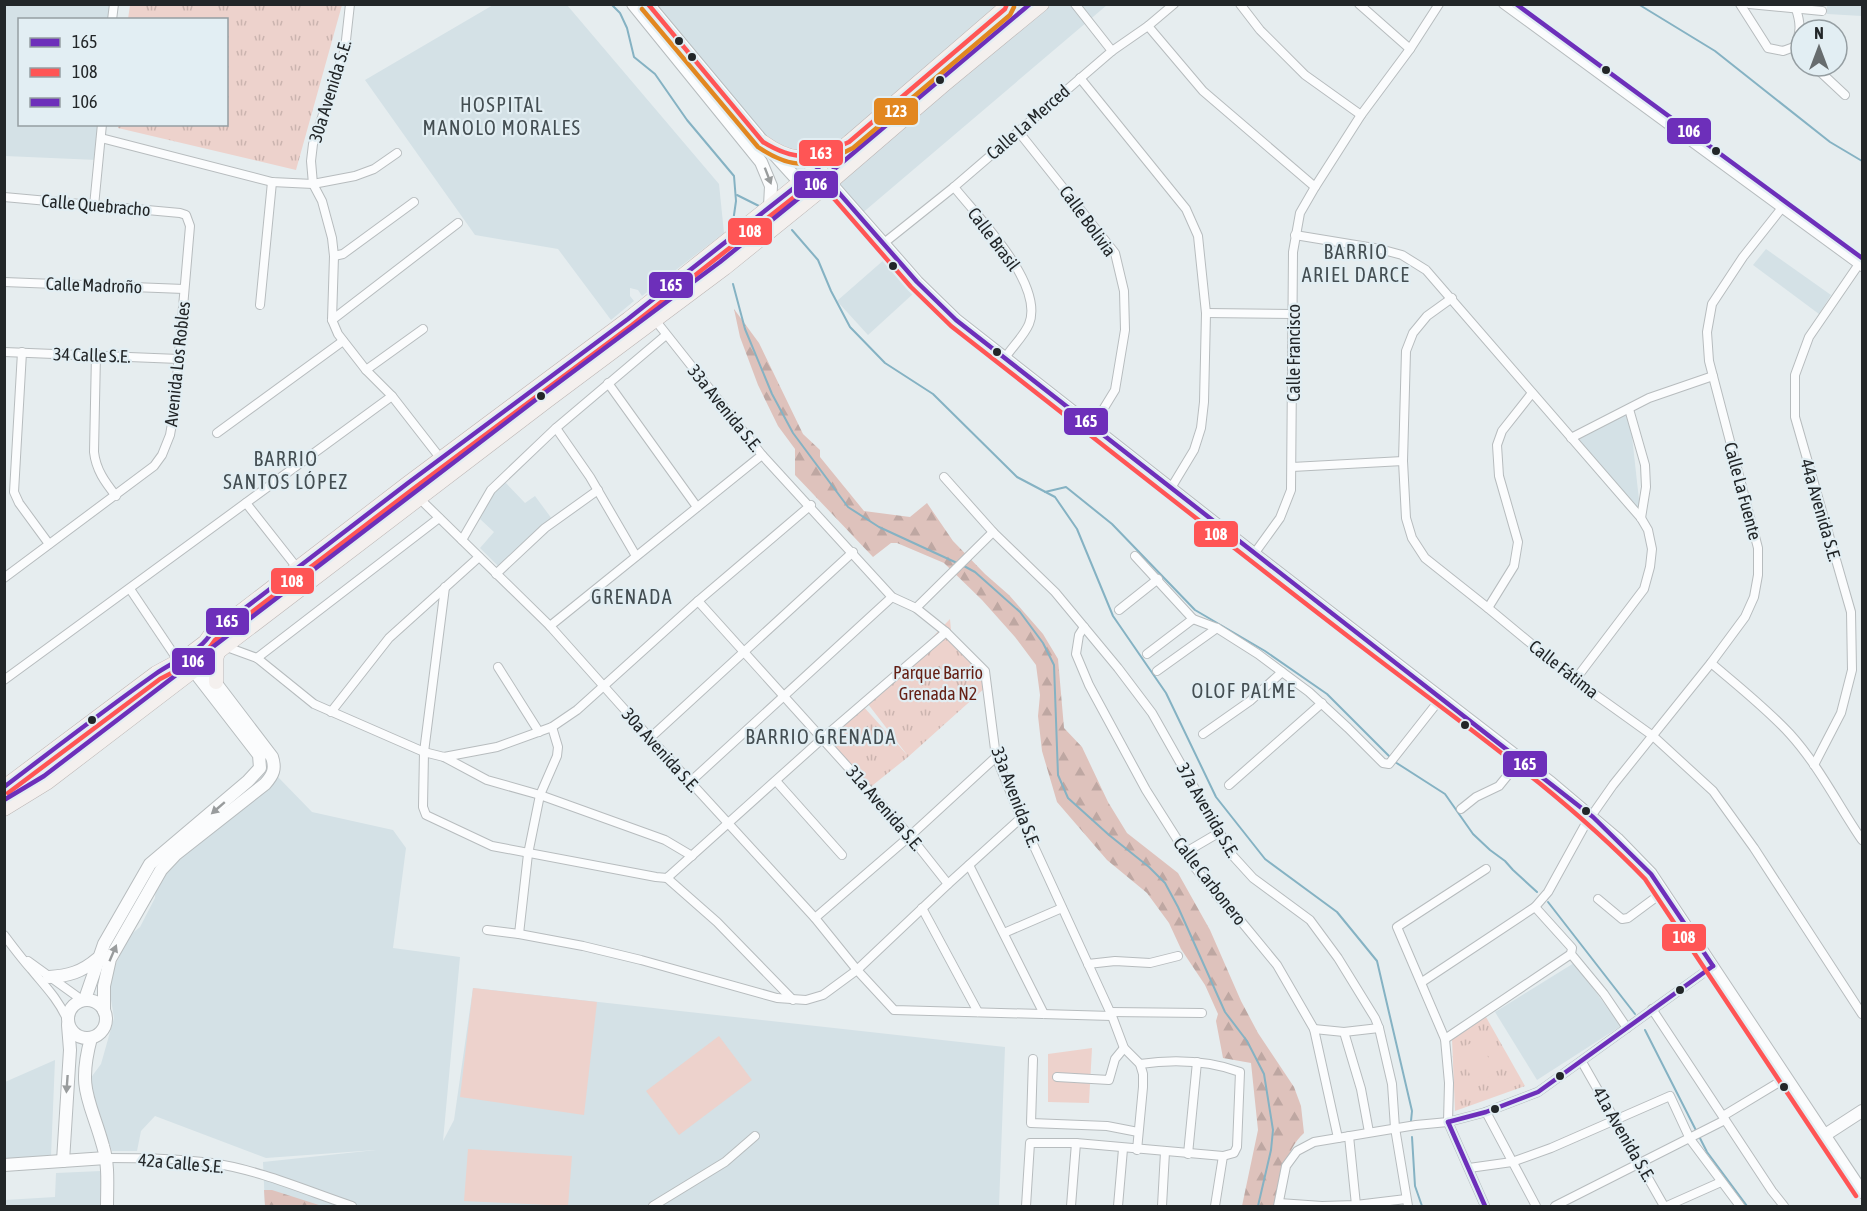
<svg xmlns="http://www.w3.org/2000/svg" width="1867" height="1211" font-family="'Asap Condensed',sans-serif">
<defs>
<pattern id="forest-firs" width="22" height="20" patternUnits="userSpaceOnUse" patternTransform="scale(1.5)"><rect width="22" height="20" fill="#dec2bc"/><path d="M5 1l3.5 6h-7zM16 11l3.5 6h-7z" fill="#bea7a2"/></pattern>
<pattern id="park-tufts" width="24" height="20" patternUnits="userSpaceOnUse" patternTransform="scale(1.5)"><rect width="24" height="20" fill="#edd2cc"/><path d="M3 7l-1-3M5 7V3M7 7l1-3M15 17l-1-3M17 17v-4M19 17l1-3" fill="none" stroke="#cbb4af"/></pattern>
</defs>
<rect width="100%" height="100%" fill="#e6edef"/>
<g fill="#d4e1e6">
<polygon points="5,5 110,5 109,19 20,20 20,124 99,125 97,160 5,156"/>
<polygon points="493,5 567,5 719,184 724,233 642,296 638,290 630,288 630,296 634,301 611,320 558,249 475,235 365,80"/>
<polygon points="648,5 1107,5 860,215 818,169 800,183"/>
<polygon points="1827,5 1862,5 1862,16 1827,14"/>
<polygon points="1766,249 1831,295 1819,314 1753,265"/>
<polygon points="885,259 915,292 868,335 837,301"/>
<polygon points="1629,409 1641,518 1571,438"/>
<polygon points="505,482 525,503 535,496 552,519 498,566 480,548 494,532 480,519 495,490"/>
<polygon points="278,777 312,812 393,830 406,848 393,948 460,957 443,1141 454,1120 473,988 1005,1047 999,1206 265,1206 263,1162 376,1150 266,1158 155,1116 141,1131 137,1151 112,1151 87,1083 101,1064 114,1018 108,981 129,936 140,927 155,898 156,882 172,862"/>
<polygon points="1574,963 1621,1026 1537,1080 1495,1012"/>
<polygon points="55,1060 51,1156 5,1159 5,1082"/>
<polygon points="101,1171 101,1206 5,1206 5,1200 55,1197 56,1173"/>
</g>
<g fill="url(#forest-firs)">
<path d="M734,309L759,343L803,434L820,450V457L864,511L910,517L927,503L953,541L985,574L1009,595L1043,634L1058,659L1064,728L1082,747L1108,802L1127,833L1178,873L1210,930L1241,1001L1258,1033L1294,1087L1301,1106L1304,1133C1284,1151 1282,1181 1278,1206H1242L1258,1130L1251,1063L1223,1058L1216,1021L1218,1014L1205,985L1181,949L1169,923L1147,893L1107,860L1057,802L1042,751L1038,716L1040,695L1036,665L1015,637L982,600L944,563L897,543H891L873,557L795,475V449L778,426L758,385L740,337Z"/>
<polygon points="264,1190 272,1190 322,1206 265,1206"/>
</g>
<g fill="url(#park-tufts)">
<polygon points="130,5 342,5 296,170 118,128 118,124 226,124 226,20 128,19"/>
<polygon points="950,619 951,630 986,687 908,757 868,789 823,738 862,705 908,756 868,704"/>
<polygon points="1486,1017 1525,1086 1455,1111 1452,1039"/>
</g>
<g fill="#edd2cc">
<polygon points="473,988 597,1002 584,1115 460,1097"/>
<polygon points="719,1036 752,1080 679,1135 646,1091"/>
<polygon points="1479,1039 1496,1073 1475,1084 1457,1050"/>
<polygon points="1092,1048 1089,1103 1048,1102 1048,1054"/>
<polygon points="468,1149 572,1156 568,1206 464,1201"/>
</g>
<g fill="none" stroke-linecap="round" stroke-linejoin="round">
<g stroke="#85b2c3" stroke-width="2">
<polyline points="611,4 620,13 627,28 634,57 655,74 687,120 734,176 736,201 732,229"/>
<polyline points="1638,4 1715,51 1830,142 1862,161"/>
<polyline points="737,195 759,206"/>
<polyline points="792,230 818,260 831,291 850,327 885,363 933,394 1017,477 1055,497 1077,529 1113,616 1166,693 1216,797 1265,859 1337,912 1377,961 1412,1111 1411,1121"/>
<polyline points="731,251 731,254"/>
<polyline points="733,284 745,329 772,394 793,433 848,507 879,527 957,563"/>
<polyline points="1045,492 1066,487 1112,524 1195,610 1265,651 1327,694 1391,758"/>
<polyline points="962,565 975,572 1020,612 1043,643 1054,665 1058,775 1068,798 1109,835 1149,867 1165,883 1178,907 1225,1012 1247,1041 1264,1074 1273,1130 1271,1150 1258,1206"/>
<polyline points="1395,762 1445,794 1473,834 1490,850 1505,861 1513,870 1537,892"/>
<polyline points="1548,902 1635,1014"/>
<polyline points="1645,1030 1707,1152 1747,1206"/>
<polyline points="1412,1137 1415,1186 1422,1206"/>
</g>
<g stroke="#b7bcbe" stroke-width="10">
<g id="street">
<polyline points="350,4 345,49 313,144 311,161 313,184 322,201 332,238 334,256 332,320 338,334 366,370 392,396 441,459"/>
<polyline points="1075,4 1112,51"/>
<polyline points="1240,4 1260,30 1305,75 1361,115"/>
<polyline points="1359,4 1410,49"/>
<polyline points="1503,4 1862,267"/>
<path d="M1740,4L1768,48L1783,51L1794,47C1801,33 1801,24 1796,9"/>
<polyline points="1749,4 1822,11"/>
<polyline points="112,20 114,4"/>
<polyline points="1148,26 1203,91 1315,187"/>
<polyline points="1794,47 1801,54"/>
<polyline points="1814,66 1845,95"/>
<polyline points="1080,78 1186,209 1198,236 1206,313 1204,402 1201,428 1194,450 1171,488"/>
<polyline points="1018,131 1115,253 1124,291 1125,330 1115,390 1093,426"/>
<polyline points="101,138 272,182 313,184 355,176 374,169 397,153"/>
<path d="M954,187C977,216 1045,284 1029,324C1024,336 1012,347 1005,358"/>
<polyline points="4,197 180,213 186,215 190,226 174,412 170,435 162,455 154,466 4,578"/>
<polyline points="94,206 102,124"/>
<polyline points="1295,235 1380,249 1402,255 1426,270 1641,518 1648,530 1652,549 1650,567 1644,589 1575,680"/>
<polyline points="884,243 954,187 1112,51 1148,26 1174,4"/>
<polyline points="334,256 343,254 414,202"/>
<polyline points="4,282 184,289"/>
<polyline points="1452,298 1427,316 1413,333 1406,351 1403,461 1406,518 1412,538 1425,558 1488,608 1575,680 1653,736 1713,791 1754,848 1862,1014"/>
<polyline points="260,305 272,182"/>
<polyline points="644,306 762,455 892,597 916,608 946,632 985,671 996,757 1021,818 1112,1016 1124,1048 1140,1064 1143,1074 1143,1087 1137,1150"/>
<polyline points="1206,313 1293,314"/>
<polyline points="332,320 458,223"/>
<polyline points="4,352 179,359"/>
<polyline points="22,352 14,492 19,503 49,544"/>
<path d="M96,354L94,452C96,470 105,482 116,496"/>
<polyline points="366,370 423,329"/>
<polyline points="608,383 697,507"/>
<polyline points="1629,409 1645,465 1646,487 1641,518"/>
<polyline points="556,428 590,477 636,556"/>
<polyline points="217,433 343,341"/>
<polyline points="1571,438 1649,398 1713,376"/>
<polyline points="1292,467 1403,461"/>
<polyline points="944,477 993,532"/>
<polyline points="419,498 550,626 650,738 815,918 857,970 894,1010 1112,1016"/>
<polyline points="246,503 298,569"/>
<polyline points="462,540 491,490 556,428 666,335"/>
<polyline points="1254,554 1280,518 1291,490 1293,252 1300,213 1315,187 1361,115 1410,49 1439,4"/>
<polyline points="1135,556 1193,619 1217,628 1258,654 1309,692 1348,728 1383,763 1389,764 1441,698"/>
<polyline points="496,574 545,528 598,490"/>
<polyline points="445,587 424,752 423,807 426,815 492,846 656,877 667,878 823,738 946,632"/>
<polyline points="130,589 175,656"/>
<polyline points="698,601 910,836 948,884"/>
<polyline points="916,608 993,532 1055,592 1118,668 1152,713 1233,856 1253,878 1310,920 1338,958 1375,1018 1379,1028 1392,1084 1395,1128 1408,1206"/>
<polyline points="1488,608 1514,566 1518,542 1499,476 1497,445 1502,431 1532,393"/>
<polyline points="1119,610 1158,579"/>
<polyline points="550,626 762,455"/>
<polyline points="1084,627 1079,635 1076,654 1089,685 1146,790 1196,869 1224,904 1240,920 1277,965 1314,1029 1338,1138"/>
<polyline points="224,646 257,658 314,704 424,752 444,757 497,747 552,727 577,710 698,601 811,505"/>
<polyline points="1147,654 1193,619"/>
<polyline points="257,658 439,518"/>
<path d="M1711,663C1738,686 1766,708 1790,734C1819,766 1838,805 1862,840"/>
<polyline points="498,667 539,732"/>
<polyline points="1157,671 1217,628"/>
<polyline points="4,680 392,396"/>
<polyline points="331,712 389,638 479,557"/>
<polyline points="1203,734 1250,701 1282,672"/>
<polyline points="650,738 853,552"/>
<polyline points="444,757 487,780 540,795 665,840 692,856"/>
<polyline points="1814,765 1841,713 1852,670 1851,612 1795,417 1795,375 1809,337 1859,264"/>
<polyline points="776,781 842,855"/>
<polyline points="690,782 892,597"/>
<polyline points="1229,785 1322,703"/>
<polyline points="1461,809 1476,797 1499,786 1520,760"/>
<polyline points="1186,852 1220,832"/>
<polyline points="969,865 1044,1014"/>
<polyline points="667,878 717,922 793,1000"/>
<polyline points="1598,899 1622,919 1628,918 1663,892"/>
<polyline points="1535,907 1572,948 1571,954 1604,994 1627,1028"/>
<polyline points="922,908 978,1012"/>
<polyline points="815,918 910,836 996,757"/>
<polyline points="487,930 519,934 528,854 540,795 557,756 558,747 552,727"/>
<polyline points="1004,933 1062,908"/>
<polyline points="519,934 583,946 641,960 777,998 806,1000 823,995 857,970 948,884 1021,818"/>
<path d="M4,935C13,947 22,959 31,969C45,986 58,999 67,1019"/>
<polyline points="28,961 82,1000"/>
<polyline points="1088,964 1115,961 1150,963 1178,956"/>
<polyline points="1422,982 1535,907 1548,892 1585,825 1613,785 1711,663 1745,617 1754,597 1758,575 1758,548 1709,361 1707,332 1712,304 1743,257 1781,209"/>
<polyline points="1652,1009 1772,1191 1784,1206"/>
<polyline points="1110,1012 1202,1013"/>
<polyline points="1314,1029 1344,1032 1379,1028"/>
<polyline points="1344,1032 1361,1089 1369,1132"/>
<polyline points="1445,1039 1571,954"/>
<polyline points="1033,1059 1031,1123 1107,1126 1138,1132"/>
<polyline points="1582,1062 1664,1206"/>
<polyline points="1057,1077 1109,1080 1115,1059 1124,1048"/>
<polyline points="1486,1112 1536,1206"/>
<polyline points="1723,1116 1786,1078"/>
<polyline points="1349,1136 1356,1205"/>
<polyline points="1188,1154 1197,1062"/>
<path d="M106,1158C141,1158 177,1158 212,1163C260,1170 307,1191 352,1206"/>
<polyline points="1469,1168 1512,1162 1551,1148 1670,1096 1690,1139 1740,1206"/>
<polyline points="1279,1203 1322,1206 1356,1205 1406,1199"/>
<polyline points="653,1206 725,1162 755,1136"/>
<path d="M1026,1206L1030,1143H1076L1223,1156L1234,1153L1237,1147L1240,1072C1207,1060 1175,1059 1140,1064"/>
<polyline points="1071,1206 1076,1143"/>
<polyline points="1118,1206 1123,1149"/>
<polyline points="1162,1206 1165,1152"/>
<polyline points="1215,1206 1223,1156"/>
<polyline points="1278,1206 1286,1166 1297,1151 1314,1142 1416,1125 1448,1122 1486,1112 1538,1092 1713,966"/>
<polyline points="1485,1206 1448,1122 1449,1083 1445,1039 1397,927 1486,869"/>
<polyline points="1555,1206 1725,1120"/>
<polyline points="1667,1206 1721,1182"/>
</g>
</g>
<g stroke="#b7bcbe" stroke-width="14">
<g id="secondary">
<polyline points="633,4 761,162 771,186 770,206"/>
<polyline points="648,4 763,142 813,197"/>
<polyline points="818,169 917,282 956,320 1254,554 1551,783 1617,839 1651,874 1862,1192"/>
<path d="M49,977C68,976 82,972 97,959"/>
<polyline points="85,999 104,944 150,864 248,781 260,768 259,755 184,658"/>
<circle cx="87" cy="1019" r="19"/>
<path d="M104,1011V986L110,959L161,870L176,854L265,784C273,775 276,769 272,757L192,652"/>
<path d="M91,1038C77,1090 90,1099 103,1146C109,1165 107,1187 107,1206"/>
<polyline points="1825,1135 1862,1111"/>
<polyline points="63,1161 70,1050 68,1025"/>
<polyline points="4,1165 106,1158"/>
</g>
</g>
<g stroke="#bdb6b5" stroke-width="15">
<g id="primary">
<path d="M763,142C791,162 805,161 836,148"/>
<polyline points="216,682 216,659 219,650"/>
<polyline points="4,787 156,673 184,658 205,642 210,635 408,483 628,319 770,206 849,142 1009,4"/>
<polyline points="4,809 48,782 547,401 725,268 830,183 945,84 1042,4"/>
</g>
</g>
<use href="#street" stroke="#fbfcfd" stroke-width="8"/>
<use href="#secondary" stroke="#fbfcfd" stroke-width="12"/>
<use href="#primary" stroke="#f4f0ee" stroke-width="14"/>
<g stroke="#e2eef3" stroke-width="9">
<g id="bus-1">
<path d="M4,787C54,749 103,711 154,675C173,661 196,655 210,635L408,483L628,319L818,169L917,282L956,320L1593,817L1651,874L1713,966"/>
<polyline points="1448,1122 1486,1112 1538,1092 1713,966"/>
<polyline points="1448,1122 1485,1206"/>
</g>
</g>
<g stroke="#e2eef3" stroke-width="9">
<path id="bus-2" d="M8,793L160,679L189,664L210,647L215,640L413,489L632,325L817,179L911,287L951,326C1088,433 1224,541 1362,647C1458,721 1560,791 1645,879L1856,1196"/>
</g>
<g stroke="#e2eef3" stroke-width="9">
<g id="bus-3">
<polyline points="1516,4 1862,258"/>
<polyline points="4,800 44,776 542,395 720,262 825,177 1030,4"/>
</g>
</g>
<g stroke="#e2eef3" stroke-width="9">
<path id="bus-4" d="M648,4L763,142C797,163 814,158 849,142L1005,9L1007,4"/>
</g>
<g stroke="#e2eef3" stroke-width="9">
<path id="bus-5" d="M642,9L758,147C794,172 816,167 853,148L1010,15L1014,7"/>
</g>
<use href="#bus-1" stroke="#6d2fba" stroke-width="4.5"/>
<use href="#bus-2" stroke="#f55" stroke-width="4.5"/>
<use href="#bus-3" stroke="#6d2fba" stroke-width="4.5"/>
<use href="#bus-4" stroke="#f55" stroke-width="4.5"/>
<use href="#bus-5" stroke="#e28720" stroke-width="4.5"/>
</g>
<defs><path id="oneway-solid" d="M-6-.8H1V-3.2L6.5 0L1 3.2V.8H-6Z" transform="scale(1.5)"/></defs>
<g fill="#999c9d">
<use href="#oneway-solid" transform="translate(768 176) rotate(69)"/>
<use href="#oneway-solid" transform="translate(218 808) rotate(139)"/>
<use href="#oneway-solid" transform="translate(113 953) rotate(-67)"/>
<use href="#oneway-solid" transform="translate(67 1084) rotate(94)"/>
</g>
<g fill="#222628" stroke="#e2eef3" stroke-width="2">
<circle cx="679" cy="41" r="5"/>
<circle cx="692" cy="57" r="5"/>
<circle cx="1606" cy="70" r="5"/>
<circle cx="940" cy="80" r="5"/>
<circle cx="1716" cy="151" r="5"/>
<circle cx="893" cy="266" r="5"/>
<circle cx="997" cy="352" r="5"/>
<circle cx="541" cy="396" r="5"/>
<circle cx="92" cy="720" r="5"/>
<circle cx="1465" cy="725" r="5"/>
<circle cx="1586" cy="811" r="5"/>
<circle cx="1680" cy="990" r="5"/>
<circle cx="1560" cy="1076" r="5"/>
<circle cx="1784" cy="1087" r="5"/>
<circle cx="1495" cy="1109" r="5"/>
</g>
<g text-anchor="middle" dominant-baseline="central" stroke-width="4.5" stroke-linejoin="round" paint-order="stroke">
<g font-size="18" fill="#222628" stroke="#e2eef3">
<text transform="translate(330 91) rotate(-73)">30a Avenida S.E.</text>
<text transform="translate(1028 122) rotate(-41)">Calle La Merced</text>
<text transform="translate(96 205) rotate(5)">Calle Quebracho</text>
<text transform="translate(1088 221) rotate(54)">Calle Bolivia</text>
<text transform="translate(994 239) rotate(53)">Calle Brasil</text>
<text transform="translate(94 285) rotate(2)">Calle Madroño</text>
<text transform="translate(1293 353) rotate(-90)">Calle Francisco</text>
<text transform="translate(92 355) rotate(2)">34 Calle S.E.</text>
<text transform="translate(177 364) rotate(-84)">Avenida Los Robles</text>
<text transform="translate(725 408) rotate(51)">33a Avenida S.E.</text>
<text transform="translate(1743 491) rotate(75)">Calle La Fuente</text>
<text transform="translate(1821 510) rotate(74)">44a Avenida S.E.</text>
<text transform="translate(1564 669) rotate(38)">Calle Fátima</text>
<text transform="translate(661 750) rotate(48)">30a Avenida S.E.</text>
<text transform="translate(1016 797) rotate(69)">33a Avenida S.E.</text>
<text transform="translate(885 808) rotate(49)">31a Avenida S.E.</text>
<text transform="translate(1208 810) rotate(60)">37a Avenida S.E.</text>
<text transform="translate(1210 881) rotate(52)">Calle Carbonero</text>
<text transform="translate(1624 1134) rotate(60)">41a Avenida S.E.</text>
<text transform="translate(181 1163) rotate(5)">42a Calle S.E.</text>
</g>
<g font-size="18" fill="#641f14" stroke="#e2eef3">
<text x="938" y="672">Parque Barrio<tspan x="938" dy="21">Grenada N2</tspan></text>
</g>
<g font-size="20" letter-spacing="1.5" fill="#444e52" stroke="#e2eef3">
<text x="502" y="104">HOSPITAL<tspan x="502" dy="23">MANOLO MORALES</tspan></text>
<text x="1356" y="251">BARRIO<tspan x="1356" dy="23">ARIEL DARCE</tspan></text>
<text x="286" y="458">BARRIO<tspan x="286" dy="23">SANTOS LÓPEZ</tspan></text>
<text x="632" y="596">GRENADA</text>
<text x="1244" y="690">OLOF PALME</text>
<text x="821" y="736">BARRIO GRENADA</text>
</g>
</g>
<g stroke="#e2eef3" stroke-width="2">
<rect x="873" y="97" width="46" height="29" rx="6" fill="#e28720"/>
<rect x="1666" y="117" width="46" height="28" rx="6" fill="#6d2fba"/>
<rect x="798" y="139" width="46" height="28" rx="6" fill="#f55"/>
<rect x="793" y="170" width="46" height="29" rx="6" fill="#6d2fba"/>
<rect x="727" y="217" width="46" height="29" rx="6" fill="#f55"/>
<rect x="648" y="271" width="46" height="28" rx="6" fill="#6d2fba"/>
<rect x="1063" y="407" width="46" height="29" rx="6" fill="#6d2fba"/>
<rect x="1193" y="520" width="46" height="28" rx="6" fill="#f55"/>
<rect x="270" y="567" width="45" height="28" rx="6" fill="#f55"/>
<rect x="205" y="607" width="45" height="29" rx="6" fill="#6d2fba"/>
<rect x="171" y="647" width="45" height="29" rx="6" fill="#6d2fba"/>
<rect x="1502" y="750" width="46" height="28" rx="6" fill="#6d2fba"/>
<rect x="1661" y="923" width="46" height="29" rx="6" fill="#f55"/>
</g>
<g font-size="16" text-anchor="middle" font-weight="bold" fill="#fff">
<text x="896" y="117">123</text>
<text x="1689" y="137">106</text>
<text x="821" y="159">163</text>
<text x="816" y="190">106</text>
<text x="750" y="237">108</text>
<text x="671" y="291">165</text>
<text x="1086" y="427">165</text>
<text x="1216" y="540">108</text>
<text x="292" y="587">108</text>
<text x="227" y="627">165</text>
<text x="193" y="667">106</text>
<text x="1525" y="770">165</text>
<text x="1684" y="943">108</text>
</g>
<rect width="1867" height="1211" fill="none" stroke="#222628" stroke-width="12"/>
<rect x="18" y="18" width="210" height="108" fill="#e2eef3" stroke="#959ea2" stroke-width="1.5"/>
<rect x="30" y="38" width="30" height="9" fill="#6d2fba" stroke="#959ea2" stroke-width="1.5"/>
<text x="72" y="48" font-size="18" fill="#222628">165</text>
<rect x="30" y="68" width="30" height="9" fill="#ff5555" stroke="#959ea2" stroke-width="1.5"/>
<text x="72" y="78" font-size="18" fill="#222628">108</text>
<rect x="30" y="98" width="30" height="9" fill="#6d2fba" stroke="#959ea2" stroke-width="1.5"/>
<text x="72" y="108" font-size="18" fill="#222628">106</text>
<g transform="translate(1819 48)"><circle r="28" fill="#e2eef3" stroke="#959ea2" stroke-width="1.5"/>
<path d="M0-4.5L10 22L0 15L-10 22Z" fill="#676c6e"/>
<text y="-9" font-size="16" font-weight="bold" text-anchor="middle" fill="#222628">N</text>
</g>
</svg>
